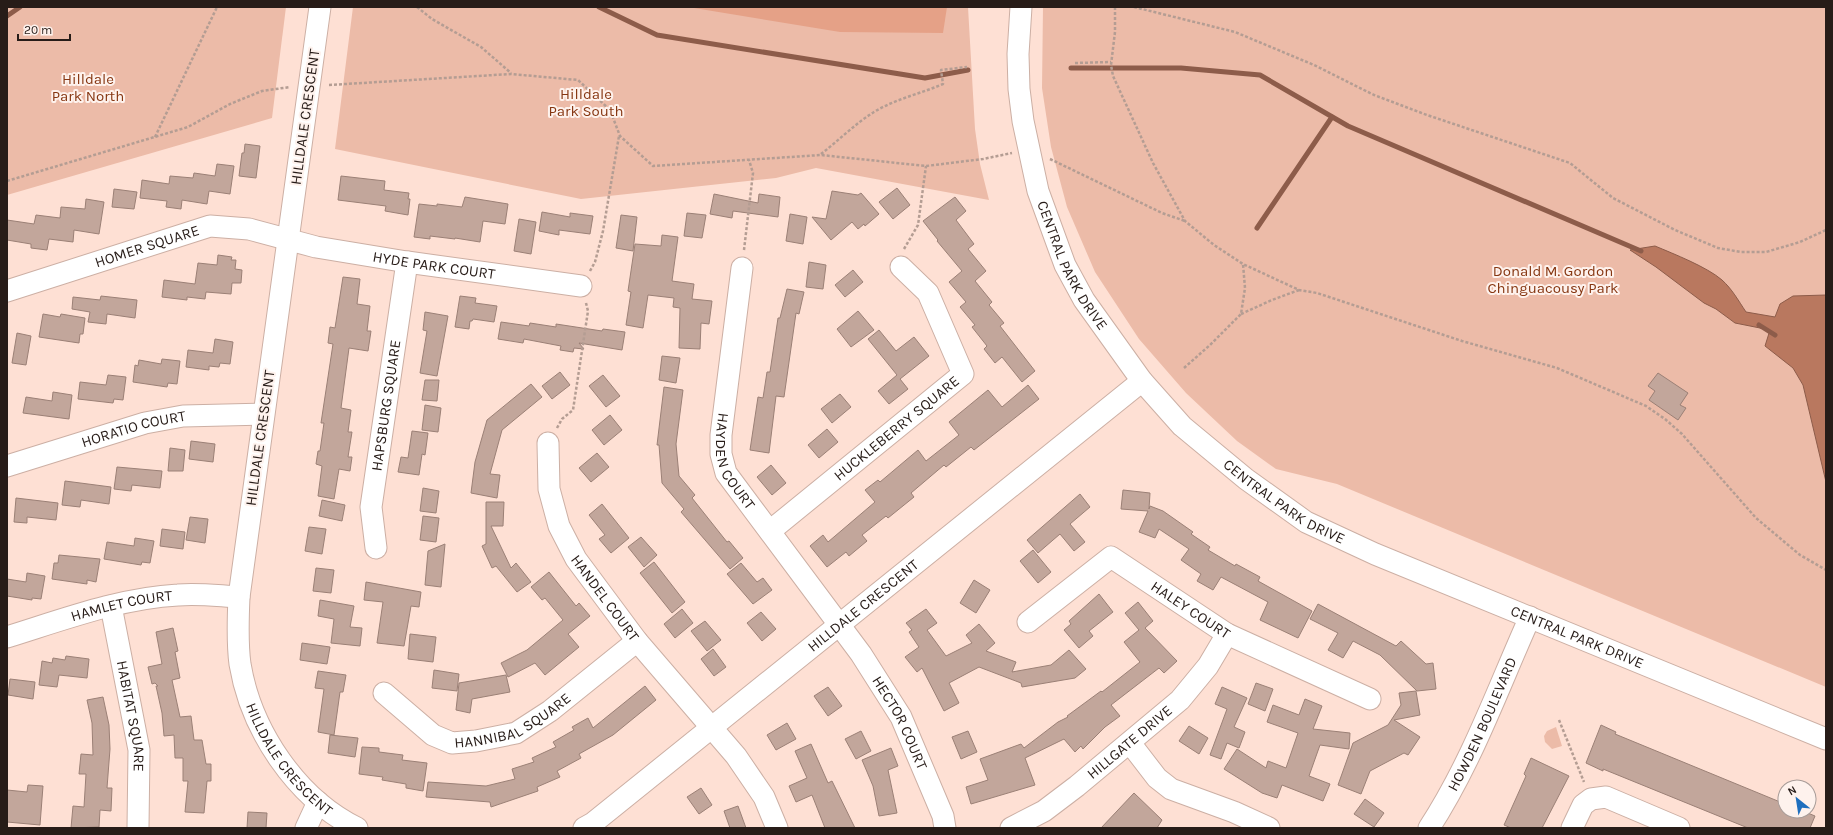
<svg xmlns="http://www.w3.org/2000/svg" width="1833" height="835" font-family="Karla,sans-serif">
<rect width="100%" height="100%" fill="#fee0d4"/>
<g fill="#ecbba8">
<polygon points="7,7 286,7 272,118 7,195"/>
<polygon points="353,7 968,7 975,129 980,164 989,200 816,168 776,178 581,199 335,149"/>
<polygon points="1043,7 1826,7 1826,687 1337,484 1276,469 1237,441 1186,393 1139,339 1095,272 1067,207 1051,147 1042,88"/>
<polygon points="1556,727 1562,746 1552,749 1545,742 1544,736 1547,731"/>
</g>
<polygon fill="#e5a187" points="688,7 947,7 943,33 840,32"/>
<path fill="#b9785f" stroke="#8d5c4a" d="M1655,246C1674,254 1707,267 1722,280C1732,289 1738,300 1746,312L1775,317L1780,304L1793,296L1826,295V482L1803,385L1793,368L1765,346L1770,330L1735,323L1716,309L1704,303L1656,267L1630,250Z"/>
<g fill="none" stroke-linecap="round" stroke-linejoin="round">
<g stroke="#8d5c4a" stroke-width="5">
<polyline points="599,7 657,35 925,78 968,70"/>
<polyline points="7,16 20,7"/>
<polyline points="1071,68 1181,68 1260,75 1348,126 1641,251"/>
<polyline points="1257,228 1332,117"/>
<polyline points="1759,325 1775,335"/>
</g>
</g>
<g fill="#c2a69b" stroke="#9b8076">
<polygon points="245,144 260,146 256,178 239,176 242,153 244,153"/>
<polygon points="217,164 234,166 230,194 209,191 207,204 182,200 181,209 166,207 167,201 140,198 142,180 169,184 170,176 193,178 194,173 215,176"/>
<polygon points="341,176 385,181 384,190 409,193 408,199 410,199 408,215 385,211 386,206 338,200"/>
<polygon points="897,188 910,205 893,219 879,202"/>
<polygon points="114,189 137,192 134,209 112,207"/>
<polygon points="832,191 858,195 861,193 879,214 865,226 864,224 858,229 852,222 831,240 812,217 826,219"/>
<polygon points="714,194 758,203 759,194 780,197 778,217 733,211 732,218 710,214"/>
<polygon points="465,197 508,204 505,224 483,221 480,242 455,238 455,239 430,236 430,239 414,237 419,204 437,206 437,204 462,207"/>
<polygon points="955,197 966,211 956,220 974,244 968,249 986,271 975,281 992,302 989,305 1004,323 1000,326 1035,371 1022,382 1002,357 995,363 984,349 987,346 972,327 975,325 960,307 966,302 949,282 962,271 937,241 938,240 923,221"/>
<polygon points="86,199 104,202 99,234 74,230 73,242 49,239 47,250 31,248 31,244 7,240 7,220 34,224 36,215 60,218 61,207 85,209"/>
<polygon points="542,212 570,217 570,213 593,216 590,234 559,230 559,235 539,231"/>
<polygon points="687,213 706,215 702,238 684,236"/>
<polygon points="790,214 807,217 803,244 786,241"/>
<polygon points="621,215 637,217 633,251 616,248"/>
<polygon points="519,219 536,222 531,254 514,251"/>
<polygon points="662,235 678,237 672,281 694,284 692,299 712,301 709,324 701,323 700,349 679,348 680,308 673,307 674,298 648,295 643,328 626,325 631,292 628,291 635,244 661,246"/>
<polygon points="218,255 232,257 231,260 236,260 235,269 242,270 241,283 232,283 231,294 206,292 205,299 187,297 187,300 162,297 164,280 195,284 198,263 217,265"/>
<polygon points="809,262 826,265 823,289 806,287"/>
<polygon points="853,270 863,282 845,297 835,285"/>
<polygon points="343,277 360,279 357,304 370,306 367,331 371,331 368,351 349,348 341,408 351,410 348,432 352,432 348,457 352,457 350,471 339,469 334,499 318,496 322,466 316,464 318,451 320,451 324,423 321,423 333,344 328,343 330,327 335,328"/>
<polygon points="787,289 804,292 799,314 796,313 784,397 776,396 769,453 750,450 758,397 763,398 767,372 770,372 778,318 780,318"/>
<polygon points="101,296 137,300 135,318 107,314 106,324 88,322 90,312 72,309 73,297 100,300"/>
<polygon points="460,296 476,298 475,303 497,306 494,322 473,319 472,321 470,321 469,329 455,327"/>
<polygon points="858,311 874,330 851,347 837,329"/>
<polygon points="425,312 448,316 437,376 420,373 427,331 423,330"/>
<polygon points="43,314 60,317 61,314 85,318 83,334 80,334 79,343 39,337"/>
<polygon points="501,322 529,326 530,323 556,327 556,324 602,331 603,329 625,332 622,350 579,343 584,349 574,348 573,352 560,350 561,346 524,339 523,343 498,339"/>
<polygon points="879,330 896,351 914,337 929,356 900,379 908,389 889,404 878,391 897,375 868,339"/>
<polygon points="17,333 31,336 26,365 12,363"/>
<polygon points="215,339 233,342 230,364 220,363 219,367 209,366 209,370 186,367 188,350 213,353"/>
<polygon points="662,356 680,358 676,383 659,380"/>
<polygon points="162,359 180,361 177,384 168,383 167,387 133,382 135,365 138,366 139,360 161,364"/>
<polygon points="560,372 570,385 552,399 542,386"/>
<polygon points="1658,373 1688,393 1680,405 1686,408 1678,420 1649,400 1655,391 1648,386"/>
<polygon points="108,375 126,377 123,400 114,399 113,403 78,399 80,382 106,385"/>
<polygon points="603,375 620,396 606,407 589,386"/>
<polygon points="425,380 439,380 437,401 422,400"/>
<polygon points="531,384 542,397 502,430 490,474 500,475 497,498 471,493 475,462 487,420"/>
<polygon points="1028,385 1039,399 974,450 971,447 946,467 944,465 911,493 914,497 888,518 886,516 862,535 867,541 849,556 846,552 827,567 810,546 823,535 828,542 875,502 865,490 878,480 880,482 918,450 926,461 959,435 949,422 988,390 1002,407"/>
<polygon points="664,387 683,390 676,444 679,476 695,495 692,498 727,542 729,541 743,558 730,569 681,512 684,509 662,483 659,445 657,445"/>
<polygon points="53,392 72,395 69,419 23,413 26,397 52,401"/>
<polygon points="840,394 851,407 832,423 821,409"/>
<polygon points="425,405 441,408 438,432 422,430"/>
<polygon points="610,415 622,430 604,445 592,430"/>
<polygon points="827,429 838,442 819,458 808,445"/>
<polygon points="412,431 428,433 425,455 422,454 419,475 398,472 401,457 408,458"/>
<polygon points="191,441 215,444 213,462 189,459"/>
<polygon points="170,448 185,450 183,471 168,471"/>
<polygon points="597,453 609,467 591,482 579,468"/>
<polygon points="771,465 786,483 772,495 757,477"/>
<polygon points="117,467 162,471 160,488 132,485 131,491 114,489"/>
<polygon points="65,481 111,487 109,504 81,500 80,507 62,505"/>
<polygon points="423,488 439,491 436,513 420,511"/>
<polygon points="1123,490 1150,493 1149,509 1150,506 1163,511 1193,532 1191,534 1210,547 1208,550 1235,566 1236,564 1260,577 1258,581 1312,611 1298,638 1260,620 1268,602 1221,577 1213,590 1197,581 1201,574 1181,560 1189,549 1159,529 1155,538 1139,532 1148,511 1121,509"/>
<polygon points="1080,494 1090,507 1070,524 1085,542 1074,551 1060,534 1038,553 1027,540"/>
<polygon points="16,498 58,503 56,520 27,517 27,523 14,522"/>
<polygon points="322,500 345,505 342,521 319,516"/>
<polygon points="486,502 504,502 503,526 491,526 511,568 516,563 531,582 517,592 496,566 492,568 482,546 486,544"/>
<polygon points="602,504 629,538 611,553 599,539 605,535 589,515"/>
<polygon points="423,516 439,518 436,542 420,540"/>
<polygon points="190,517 208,519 205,543 186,540"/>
<polygon points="309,527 326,529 322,554 305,551"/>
<polygon points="162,529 185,532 183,549 160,546"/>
<polygon points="641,537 657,555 644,567 628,547"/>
<polygon points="135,538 154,541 150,563 142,562 141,565 104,559 107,542 134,546"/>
<polygon points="445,544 441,587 425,585 428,551"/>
<polygon points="1033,550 1051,572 1038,583 1020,561"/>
<polygon points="59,555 100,559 96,582 87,580 87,584 52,579 54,563 58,563"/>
<polygon points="654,562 685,602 672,613 640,573"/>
<polygon points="741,563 757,582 763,578 772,590 753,604 727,574"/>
<polygon points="316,568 334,570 331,593 313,591"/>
<polygon points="549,572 576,606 579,603 590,616 568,634 579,647 545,675 535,663 508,677 501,663 527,650 563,620 545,598 542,600 531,587"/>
<polygon points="27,573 45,576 41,599 32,598 32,600 7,596 7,579 26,582"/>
<polygon points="974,580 990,590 976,613 960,603"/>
<polygon points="366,582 421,592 419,607 411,606 404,646 377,643 383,602 364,600"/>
<polygon points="1099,594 1113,612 1089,631 1093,636 1079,648 1064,630 1071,624 1069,621"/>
<polygon points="320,600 354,606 350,627 362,628 360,646 331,643 334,619 318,616"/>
<polygon points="1138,602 1153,621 1145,628 1177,661 1164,673 1159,668 1111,705 1120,716 1105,727 1083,749 1081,746 1075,752 1064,739 1025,758 1035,785 971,804 966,787 988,780 980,759 1021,744 1024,748 1058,722 1068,717 1067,716 1101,691 1102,692 1140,662 1124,642 1139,630 1125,613"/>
<polygon points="1318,604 1396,646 1401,641 1426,664 1433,663 1436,689 1417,691 1380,655 1353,641 1343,658 1328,650 1338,633 1310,619"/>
<polygon points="682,609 693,623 675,638 664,624"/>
<polygon points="926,609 937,623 927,630 946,656 972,643 966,635 979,624 995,643 986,651 1016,662 1012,672 1051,665 1069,650 1086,669 1075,678 1022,687 1021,683 979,667 949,683 959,703 944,711 922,668 917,672 905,657 919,647 909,632 912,630 906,623"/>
<polygon points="761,612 776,629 762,641 747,623"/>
<polygon points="705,621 721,640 707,651 691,631"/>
<polygon points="173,628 178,651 175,652 180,678 172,680 180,717 191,716 194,740 202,740 206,764 211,764 211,781 207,781 204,813 185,812 188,781 183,781 183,758 175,758 174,735 164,736 162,713 156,686 158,686 155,683 152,684 148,667 162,664 156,632"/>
<polygon points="410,634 436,637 433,662 408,659"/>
<polygon points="302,643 330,647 327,664 300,660"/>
<polygon points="713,649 726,667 714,676 701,659"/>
<polygon points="66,656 89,659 87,678 59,675 57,687 39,685 42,661 52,663 53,658 65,660"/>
<polygon points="434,670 459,674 457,691 432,688"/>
<polygon points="318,671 346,675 343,692 340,692 334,735 318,732 324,689 315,688"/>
<polygon points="506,675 510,692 472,699 470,713 456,710 459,683"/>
<polygon points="10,679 35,682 33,699 8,695"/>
<polygon points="1256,683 1273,689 1265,711 1248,704"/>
<polygon points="645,686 656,700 613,735 579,754 581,758 557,771 560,777 537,787 538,791 491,807 490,802 426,797 428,782 486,786 515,779 512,769 534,762 532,758 556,747 553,742 574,730 572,727 588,718 593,728"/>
<polygon points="828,687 842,706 828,716 814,696"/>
<polygon points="1222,687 1247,698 1234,727 1245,732 1239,748 1227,743 1221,759 1210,755 1227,709 1215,704"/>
<polygon points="1416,691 1420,715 1394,720 1420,737 1408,755 1404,753 1370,771 1361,794 1338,785 1353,743 1388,725 1401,705 1399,693"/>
<polygon points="103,697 109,725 110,749 107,788 112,788 111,811 100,810 99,827 71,828 73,806 84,807 86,774 79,774 81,754 93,755 92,723 87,700"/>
<polygon points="1305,699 1322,706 1313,729 1350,733 1349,749 1320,745 1309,776 1330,784 1323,801 1282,785 1277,798 1262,793 1224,769 1237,749 1266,768 1268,761 1286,768 1298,733 1267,722 1273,705 1299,715"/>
<polygon points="787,723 796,739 776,750 767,735"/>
<polygon points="1601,725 1616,732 1615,734 1785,804 1785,811 1803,811 1815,816 1810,828 1748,828 1603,769 1603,771 1586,763"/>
<polygon points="1189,726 1208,738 1199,754 1179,741"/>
<polygon points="861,731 871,751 856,759 845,739"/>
<polygon points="968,731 977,752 961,759 952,737"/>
<polygon points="330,735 358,738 355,757 328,753"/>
<polygon points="811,744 828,783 832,781 855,828 825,828 812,795 796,802 789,786 807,778 795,751"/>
<polygon points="362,747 379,748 379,752 403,755 402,760 427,763 423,791 406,788 406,784 382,780 383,777 359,774"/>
<polygon points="891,748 898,766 888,770 897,813 879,816 873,786 862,760"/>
<polygon points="1531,758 1569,776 1542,828 1511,828 1504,825 1526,776 1524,774"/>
<polygon points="28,785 43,786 40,825 7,822 7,790 27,792"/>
<polygon points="701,788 712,805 699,814 687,797"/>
<polygon points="1134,793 1162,820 1157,828 1101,828"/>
<polygon points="1365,799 1384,813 1374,827 1354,814"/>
<polygon points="738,806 746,828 730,828 724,811"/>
<polygon points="248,812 267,813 266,828 247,828"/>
</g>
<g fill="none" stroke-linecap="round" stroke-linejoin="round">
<g stroke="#ccafa4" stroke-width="23">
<g id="minor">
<path id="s1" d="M320,7L239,597C238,619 237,642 240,664C251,730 296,798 357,828"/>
<path id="s2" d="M1021,7L1018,54L1019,89L1023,121L1038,191L1065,265L1084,300L1142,381L1182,426L1246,479L1306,522L1375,554L1826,739"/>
<path id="s3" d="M742,268L721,435V454L726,473L861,654L901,717L943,816L945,828"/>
<path id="s4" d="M7,291L210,226L249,229L316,247L407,262L581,286"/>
<path id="s5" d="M548,443L549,489L559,526L576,559L637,641L736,756L764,797L777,828"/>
<path id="s6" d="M7,466L145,423L183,416L263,414"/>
<path id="s7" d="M770,531L963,374L928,293L901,267"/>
<path id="s8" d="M376,548L371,507L407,262"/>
<path id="s9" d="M111,606L139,750L138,828"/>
<path id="s10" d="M1028,622L1111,557L1227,634L1370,699"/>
<path id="s11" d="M7,637C62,620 120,598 178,595C198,593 219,596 239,597"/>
<path id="s12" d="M384,693L433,735L452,743L476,741L516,733L550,711L637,641"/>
<polyline points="1130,743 1157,778 1171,789 1234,812 1269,828"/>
<polyline points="306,828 318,802"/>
<path id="s13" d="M584,828L593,823L1142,381"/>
<path id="s14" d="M1011,828L1044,811L1077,786L1180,700L1208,666L1227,634"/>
<path id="s15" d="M1429,828C1472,762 1498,688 1530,617"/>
<polyline points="1572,828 1583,805 1591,799 1606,797 1679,828"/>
</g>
</g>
<g stroke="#b49d93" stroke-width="2.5" stroke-dasharray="3 2" stroke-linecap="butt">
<polyline points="417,7 432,19 481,47 511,73"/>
<polyline points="1115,7 1115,32 1111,65 1113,76 1153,163 1185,221 1214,245 1243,264 1299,290 1317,293 1462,341 1557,368 1646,406 1665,419 1682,434 1756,518 1800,555 1826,570"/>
<polyline points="1134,7 1235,32 1314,65 1374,95 1427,115 1570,163 1613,198 1675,230 1718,248 1741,252 1766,252 1800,242 1826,230"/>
<polyline points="1075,63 1111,62"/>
<polyline points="329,85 511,74 578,80 610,110 620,136 653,166 821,155 926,166 983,159 1012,153"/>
<polyline points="155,137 217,7"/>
<path d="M821,154C838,141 856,123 874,112C895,99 920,94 943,84L941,70L967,67"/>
<polyline points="1050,159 1162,213 1185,221"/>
<polyline points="7,181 188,127 230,104 262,91 290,87"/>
<polyline points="904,249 918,225 926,166"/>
<polyline points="744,250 753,173 749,160"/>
<polyline points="590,271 595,262 603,231 619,136"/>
<polyline points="1241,314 1272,300 1299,290"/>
<polyline points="1184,368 1210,345 1241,314 1245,288 1243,264"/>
<polyline points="557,428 562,419 573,410 588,311 586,303"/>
<polyline points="1559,720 1584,782"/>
</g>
<use href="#minor" stroke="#fff" stroke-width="21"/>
</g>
<g text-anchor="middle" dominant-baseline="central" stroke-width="4" stroke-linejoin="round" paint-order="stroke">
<g font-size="15" fill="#863611" stroke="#fef2ed">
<text x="88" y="79">Hilldale<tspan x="88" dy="17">Park North</tspan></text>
<text x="586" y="94">Hilldale<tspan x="586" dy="17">Park South</tspan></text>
<text x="1553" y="271">Donald M. Gordon<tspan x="1553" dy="17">Chinguacousy Park</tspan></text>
</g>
<g font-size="15" fill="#271c18" stroke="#fef2ed">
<text transform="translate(305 117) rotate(-82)">HILLDALE CRESCENT</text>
<text stroke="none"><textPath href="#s4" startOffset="147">HOMER SQUARE</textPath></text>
<text stroke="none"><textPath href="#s4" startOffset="441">HYDE PARK COURT</textPath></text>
<text stroke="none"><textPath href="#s2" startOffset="268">CENTRAL PARK DRIVE</textPath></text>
<text stroke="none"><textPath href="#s8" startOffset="144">HAPSBURG SQUARE</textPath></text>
<text stroke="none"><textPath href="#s7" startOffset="163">HUCKLEBERRY SQUARE</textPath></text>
<text stroke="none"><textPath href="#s6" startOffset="132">HORATIO COURT</textPath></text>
<text transform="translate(260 438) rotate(-82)">HILLDALE CRESCENT</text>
<text stroke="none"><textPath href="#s3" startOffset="198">HAYDEN COURT</textPath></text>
<text stroke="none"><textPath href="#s2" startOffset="592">CENTRAL PARK DRIVE</textPath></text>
<text stroke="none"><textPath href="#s5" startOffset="170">HANDEL COURT</textPath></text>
<text stroke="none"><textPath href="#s13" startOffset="357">HILLDALE CRESCENT</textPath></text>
<text stroke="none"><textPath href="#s11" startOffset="119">HAMLET COURT</textPath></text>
<text stroke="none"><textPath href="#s10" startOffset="201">HALEY COURT</textPath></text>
<text stroke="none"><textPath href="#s2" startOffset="916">CENTRAL PARK DRIVE</textPath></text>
<text stroke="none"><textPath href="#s12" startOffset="151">HANNIBAL SQUARE</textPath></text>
<text stroke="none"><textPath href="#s9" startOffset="112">HABITAT SQUARE</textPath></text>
<text stroke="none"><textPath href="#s3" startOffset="512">HECTOR COURT</textPath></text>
<text stroke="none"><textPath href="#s15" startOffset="117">HOWDEN BOULEVARD</textPath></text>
<text stroke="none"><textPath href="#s14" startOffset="147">HILLGATE DRIVE</textPath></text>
<text stroke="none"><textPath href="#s1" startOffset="772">HILLDALE CRESCENT</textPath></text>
</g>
</g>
<rect width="1833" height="835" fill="none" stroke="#271c18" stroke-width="16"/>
<g transform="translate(1797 799) rotate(330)"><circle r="19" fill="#fef2ed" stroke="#a89c98"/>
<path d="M0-3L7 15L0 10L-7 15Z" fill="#1f6fbe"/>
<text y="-6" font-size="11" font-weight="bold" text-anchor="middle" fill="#271c18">N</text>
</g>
<path d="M18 34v6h52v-6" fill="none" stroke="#271c18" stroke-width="2"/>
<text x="24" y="34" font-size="12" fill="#271c18" stroke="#fef2ed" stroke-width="3" paint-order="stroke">20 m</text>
</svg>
